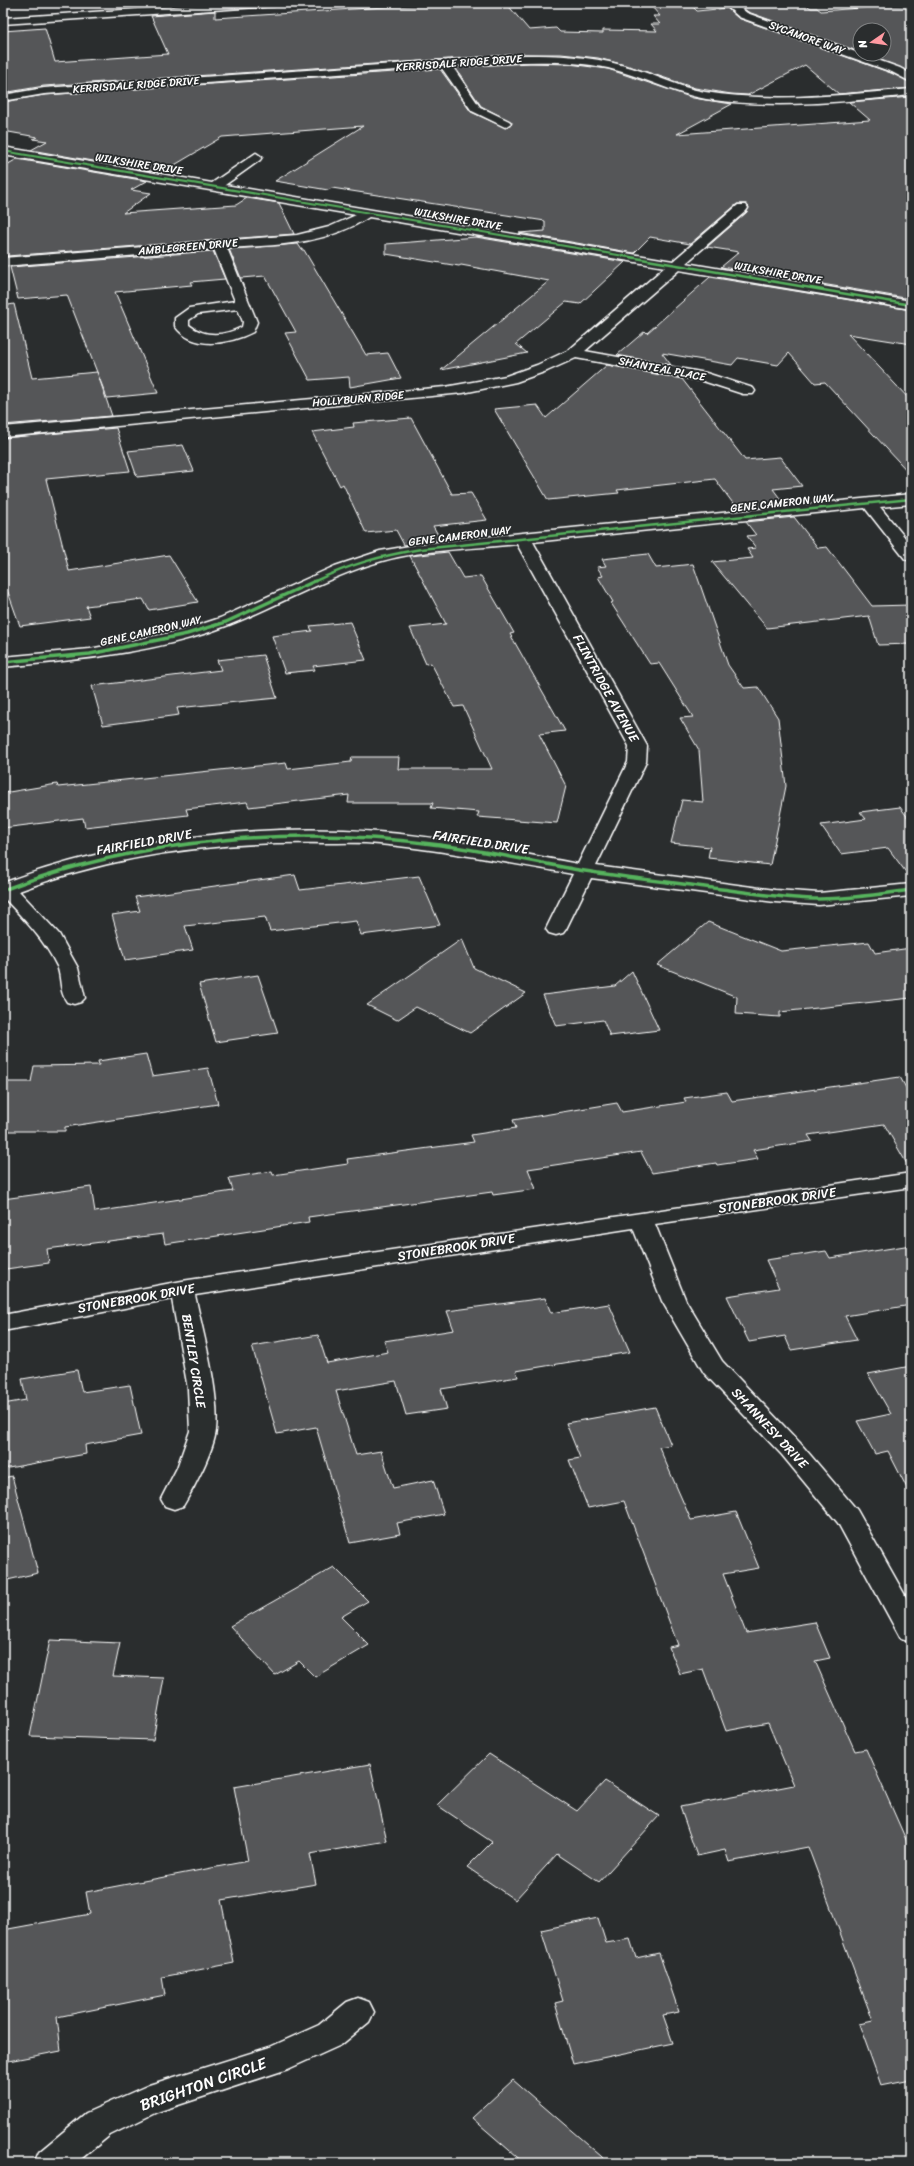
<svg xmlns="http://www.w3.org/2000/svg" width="914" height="2166" font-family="Sriracha,sans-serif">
<rect width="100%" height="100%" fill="#2a2d2e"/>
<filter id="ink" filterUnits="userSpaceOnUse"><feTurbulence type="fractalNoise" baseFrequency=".025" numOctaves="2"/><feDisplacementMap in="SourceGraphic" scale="8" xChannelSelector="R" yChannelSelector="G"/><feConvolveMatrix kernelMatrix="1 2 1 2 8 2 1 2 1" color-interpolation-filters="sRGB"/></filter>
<g filter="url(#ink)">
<g fill="#555758" stroke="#fff">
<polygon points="145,3 205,3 147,7"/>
<polygon points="485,3 506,3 529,30 556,28 560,32 603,33 603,30 657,31 651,24 660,24 653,16 660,16 651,6 690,4 697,11 727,8 738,18 891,73 911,83 911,88 839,94 805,65 748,95 731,94 695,88 632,67 598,58 561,54 525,54 44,86 3,93 3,31 45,28 55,62 168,54 151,16 215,11 215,18 431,4 450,5"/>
<polygon points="803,3 811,8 817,8 821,11 911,4 911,72 865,54 884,54 884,30 860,30 860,52 748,12 742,7"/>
<polygon points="530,63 569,64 608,69 693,98 732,104 677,134 870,120 849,102 911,97 911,299 721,267 739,252 707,247 747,212 749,207 746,204 737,204 690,244 650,237 634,253 519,233 545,231 545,221 332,188 328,190 275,181 363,126 222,137 161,173 31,150 47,141 33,139 37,137 3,131 3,102 44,95 440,69 471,112 506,128 512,122 481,106 455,67"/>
<polygon points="17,159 147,181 131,190 151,193 123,213 236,205 247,198 279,203 294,234 7,256 3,240 3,167"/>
<polygon points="476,237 625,262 580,304 566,302 516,344 527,353 441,370 549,281 461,265 459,266 386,254 386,244"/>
<polygon points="298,244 302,250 304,250 366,355 388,353 401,378 350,387 349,377 310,380 285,333 296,332 265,276 241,278 229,249"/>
<polygon points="213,251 225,279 190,282 192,285 115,292 158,393 107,398 67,295 18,299 10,267"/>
<polygon points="710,277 911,310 911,344 848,334 911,401 911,475 825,382 815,383 789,353 778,365 738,358 732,365 662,353 671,365 617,355 645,331 647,333"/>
<polygon points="14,304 32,378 97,372 112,416 3,425 3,306"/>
<polygon points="607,365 682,379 745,460 780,457 802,486 773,489 785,505 738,510 715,479 617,490 619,493 548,500 494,409 537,405 546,418"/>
<polygon points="411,418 452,494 471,493 487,520 433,526 441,540 404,545 396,530 366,533 343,484 340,486 312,432 354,427 353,423"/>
<polygon points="116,428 130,471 46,479 69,571 169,555 198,602 149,610 143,599 86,606 90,617 20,626 3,578 3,438"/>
<polygon points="183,445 194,471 137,477 128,451"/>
<polygon points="794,517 818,548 827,547 872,606 911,605 911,644 878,645 869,616 767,628 712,562 753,558 747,549 756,548 747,536 756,535 746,522"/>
<polygon points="448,552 463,578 481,576 514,633 510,634 565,731 539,734 566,786 557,823 477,817 479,812 431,808 433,803 348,803 349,795 249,807 247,802 186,809 188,815 85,827 83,818 3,828 3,793 57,784 58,787 286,763 288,769 351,762 352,757 399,757 398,769 492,769 463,706 454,707 431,663 426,664 410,628 446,624 410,556"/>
<polygon points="648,554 656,568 693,564 728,665 744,688 758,687 778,718 786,786 770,865 708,858 710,847 671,843 682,800 703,802 699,750 680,718 693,717 659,663 650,664 611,603 613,602 598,577 603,576 597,567 606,566 602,559"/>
<polygon points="350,622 366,660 313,666 315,670 285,673 272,636 312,631 310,626"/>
<polygon points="263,655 277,698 177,708 179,715 103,725 92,686 221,670 217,660"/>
<polygon points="900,807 911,822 911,879 888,848 841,854 821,825 866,819 860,812"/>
<polygon points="295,875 300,890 419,876 440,925 361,935 356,921 270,931 265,917 185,926 193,950 125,960 112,915 140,911 135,897"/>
<polygon points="708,922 781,951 869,942 875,953 911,948 911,998 780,1012 780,1017 736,1014 737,997 657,965"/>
<polygon points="462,939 474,968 526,993 470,1033 416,1007 397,1020 367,1005"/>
<polygon points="632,971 659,1030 610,1036 603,1020 556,1026 543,995 615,986"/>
<polygon points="258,975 278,1033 216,1042 199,984"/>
<polygon points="146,1054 152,1076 208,1068 218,1104 65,1127 65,1131 3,1131 3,1082 31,1082 34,1066 99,1065 98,1061"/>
<polygon points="900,1077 911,1097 911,1171 884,1124 808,1135 812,1141 753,1150 758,1159 717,1165 716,1163 652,1173 641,1152 528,1169 536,1189 493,1195 492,1192 308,1217 309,1222 165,1244 163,1234 47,1249 49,1263 6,1269 3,1245 3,1199 91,1187 95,1212 233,1191 229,1178 272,1171 273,1175 348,1164 347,1159 474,1142 471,1135 516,1128 513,1120 617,1103 622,1112 686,1102 684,1098 727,1092 732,1101"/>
<polygon points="911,1245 911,1305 845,1316 857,1340 791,1350 785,1336 749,1342 727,1296 779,1288 766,1260 826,1251 830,1258"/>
<polygon points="545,1298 551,1313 609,1304 630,1352 516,1371 518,1377 441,1389 447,1409 406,1415 396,1381 336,1391 356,1455 381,1451 393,1488 433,1480 444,1514 397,1523 400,1534 350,1543 316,1427 277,1434 252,1346 318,1335 327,1363 388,1352 384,1341 454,1330 447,1311"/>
<polygon points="911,1366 911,1496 888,1451 875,1454 857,1421 891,1414 868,1374"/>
<polygon points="77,1370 82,1392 130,1385 141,1435 85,1445 86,1454 3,1469 3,1404 26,1400 22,1379"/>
<polygon points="655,1407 671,1445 659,1447 691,1520 736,1512 759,1568 723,1574 746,1633 815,1622 830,1658 815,1661 855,1751 866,1749 911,1851 911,2079 881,2085 859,2024 873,2021 808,1847 729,1862 725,1850 697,1856 680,1807 794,1785 768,1723 726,1731 703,1669 680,1674 669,1647 678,1645 624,1501 588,1508 569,1460 580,1458 566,1423"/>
<polygon points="12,1476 38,1573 3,1581 3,1478"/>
<polygon points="334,1567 368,1601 341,1617 369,1645 315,1677 299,1661 275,1675 230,1626"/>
<polygon points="50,1640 120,1643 113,1676 164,1678 153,1740 30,1736"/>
<polygon points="489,1754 577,1811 605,1781 659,1816 599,1882 557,1854 515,1900 467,1867 492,1842 437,1805"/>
<polygon points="370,1764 387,1841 310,1854 316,1884 221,1900 234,1963 162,1977 165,1995 57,2017 61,2051 3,2062 3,1930 90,1914 86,1892 248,1861 234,1787"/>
<polygon points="598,1918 606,1943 630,1939 636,1958 659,1953 679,2012 663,2015 673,2043 573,2064 555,2003 563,2001 541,1930"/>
<polygon points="513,2080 609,2163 524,2163 472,2118"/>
</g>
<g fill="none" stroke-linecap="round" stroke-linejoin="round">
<g stroke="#fff" stroke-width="3">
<g id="minor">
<polygon points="227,3 279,3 274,6 3,24 3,18"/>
<polygon points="723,3 734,3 747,13 900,68 911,74 911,82 892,72 739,17"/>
<path d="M525,55C557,55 590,56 621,65C650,72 676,87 705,92C773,103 843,95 911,89V95C843,102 774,109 706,99C672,93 642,76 608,68C557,57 504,63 452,66L480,107L509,121L511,123L505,127L472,111L441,67L44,94L3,101V95L44,88Z"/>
<path d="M3,147L212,183L256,153L262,157L260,160L225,185L673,261L738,205H746L748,208L746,211L686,263L911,301V309L679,270L585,351L706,373L753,388L755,391L753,394H743L703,381L576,358L547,371L516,382L463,393L3,437V427L445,387L506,376L537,365L569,350L665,267L369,217C326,245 276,245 227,248L257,322L253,332C230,344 192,351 175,326V318L189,308L235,301L214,249L3,266V258L297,235L329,227L356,215L3,155ZM238,309L243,322L242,327C224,336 205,338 189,325V320L198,314Z"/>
<path d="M911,494V504L880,507L911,545V561L905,559L865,508L533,542L647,746L646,762L596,866L775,890L819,893L911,884V896L819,905L775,902L591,878L566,929L563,933L556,935L549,933L546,929L573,874C508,863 444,850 379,844C361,842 342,843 324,843C221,841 116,854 19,891L59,934L78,968L85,998L81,1002L74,1004L67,1002C59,992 62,978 57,966C44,939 24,919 3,897V883C121,839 253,823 378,832C445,837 512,852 578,864L628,762L629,746L517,544C473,549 425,549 382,561C317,579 260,618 194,637C132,655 67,661 3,667V657L90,649L184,630L220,618L335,566L380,551L421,544L522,533Z"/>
<path d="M911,1173V1187L655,1224L686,1301L722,1361L800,1443L857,1510L911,1606V1642L901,1639L838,1523L782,1455L704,1373L662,1301L633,1228L195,1295C203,1333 220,1393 216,1430C214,1450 194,1488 183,1506L174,1509L165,1506L161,1499L177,1468L190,1431L188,1389L172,1299L3,1331V1315L182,1281Z"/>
<polygon points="358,1998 369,2002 374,2012 369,2022 341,2045 288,2069 157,2112 110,2135 76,2163 34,2163 39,2152 86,2113 149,2085 270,2047 319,2025 347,2002"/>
</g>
</g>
<use href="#minor" fill="#2a2d2e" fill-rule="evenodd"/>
<g stroke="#2a2d2e" stroke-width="3.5">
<polyline id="cycleway-far2" points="3,151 630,257"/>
</g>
<g stroke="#2a2d2e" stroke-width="4">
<g id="cycleway-far1">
<polyline points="624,256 911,305"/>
<path d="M313,582C351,564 380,556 421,549L911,499"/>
</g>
</g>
<g stroke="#2a2d2e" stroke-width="5.5">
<g id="cycleway">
<polyline points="3,662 90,654 187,634 226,622 315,581"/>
<path d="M3,890C141,838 294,825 440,845C488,851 537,863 585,871C628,878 671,882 713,888C748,892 784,899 819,899C850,899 881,894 911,890"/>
</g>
</g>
<use href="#cycleway-far2" stroke="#56b35d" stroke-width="2"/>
<use href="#cycleway-far1" stroke="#56b35d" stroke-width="2.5"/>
<use href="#cycleway" stroke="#56b35d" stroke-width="3.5"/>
</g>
</g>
<g text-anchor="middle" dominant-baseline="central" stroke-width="3.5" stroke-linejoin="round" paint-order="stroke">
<g font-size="11" fill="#fff" stroke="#2a2d2e">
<text transform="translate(807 38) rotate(20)">SYCAMORE WAY</text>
<text transform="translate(459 63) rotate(-4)">KERRISDALE RIDGE DRIVE</text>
<text transform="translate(136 85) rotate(-4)">KERRISDALE RIDGE DRIVE</text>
<text transform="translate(139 164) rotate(9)">WILKSHIRE DRIVE</text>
<text transform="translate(458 219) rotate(10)">WILKSHIRE DRIVE</text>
<text transform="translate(188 247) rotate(-5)">AMBLEGREEN DRIVE</text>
<text transform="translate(778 273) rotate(10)">WILKSHIRE DRIVE</text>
<text transform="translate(662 369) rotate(11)">SHANTEAL PLACE</text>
<text transform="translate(358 399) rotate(-5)">HOLLYBURN RIDGE</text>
<text transform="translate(782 503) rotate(-6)">GENE CAMERON WAY</text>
<text transform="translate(460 536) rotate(-7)">GENE CAMERON WAY</text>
<text transform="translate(151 631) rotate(-13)">GENE CAMERON WAY</text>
</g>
<g font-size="13" fill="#fff" stroke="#2a2d2e">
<text transform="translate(606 688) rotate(61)">FLINTRIDGE AVENUE</text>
<text transform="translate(144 842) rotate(-10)">FAIRFIELD DRIVE</text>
<text transform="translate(481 842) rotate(9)">FAIRFIELD DRIVE</text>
<text transform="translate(777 1200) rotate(-8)">STONEBROOK DRIVE</text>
<text transform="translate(456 1247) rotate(-9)">STONEBROOK DRIVE</text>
<text transform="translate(136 1298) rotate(-10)">STONEBROOK DRIVE</text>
<text transform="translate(194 1361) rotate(81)">BENTLEY CIRCLE</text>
<text transform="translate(770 1428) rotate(47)">SHANNESY DRIVE</text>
</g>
<g font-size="16" fill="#fff" stroke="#2a2d2e">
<text transform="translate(203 2084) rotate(-19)">BRIGHTON CIRCLE</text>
</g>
</g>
<rect width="914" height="2166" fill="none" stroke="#2a2d2e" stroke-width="16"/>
<rect x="8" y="8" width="898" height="2150" fill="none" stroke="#fff" stroke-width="1.5" filter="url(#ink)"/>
<g transform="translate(872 42) rotate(257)"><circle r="19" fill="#2a2d2e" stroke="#7f8182"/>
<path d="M0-3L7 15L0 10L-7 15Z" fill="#ff9aa2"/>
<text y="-6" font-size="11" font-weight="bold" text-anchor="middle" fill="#ffffff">N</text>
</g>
</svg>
